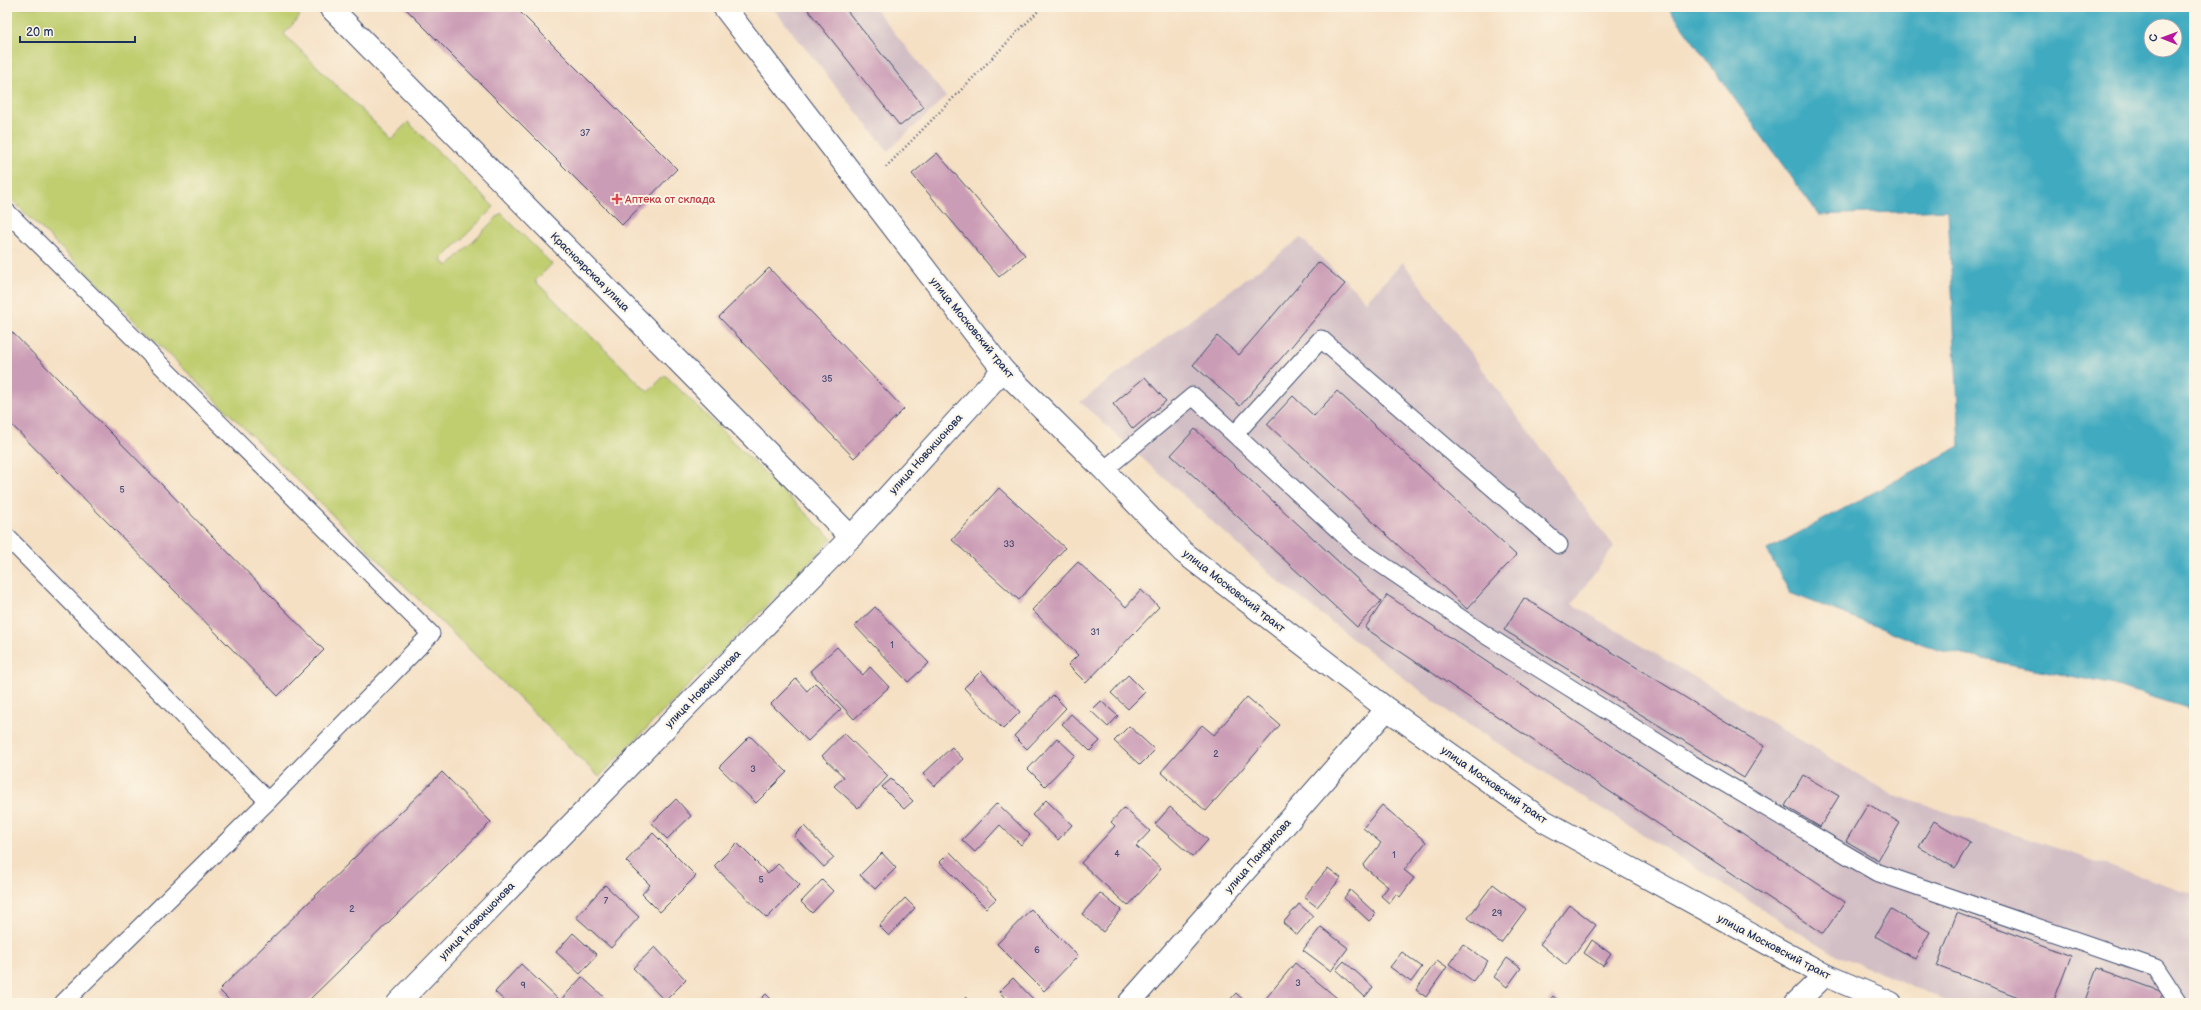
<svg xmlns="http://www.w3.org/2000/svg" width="2201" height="1010" font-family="'Balsamiq Sans',sans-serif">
<rect width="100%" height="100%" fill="#fcf5e5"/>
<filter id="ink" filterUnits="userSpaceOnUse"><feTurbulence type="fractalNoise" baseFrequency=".025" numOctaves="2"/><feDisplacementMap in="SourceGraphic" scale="8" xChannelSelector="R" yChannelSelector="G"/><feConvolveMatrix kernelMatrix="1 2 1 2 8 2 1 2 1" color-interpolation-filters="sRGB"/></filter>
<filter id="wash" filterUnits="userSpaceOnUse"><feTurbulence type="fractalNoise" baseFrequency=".012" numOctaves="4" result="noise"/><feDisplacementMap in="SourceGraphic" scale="16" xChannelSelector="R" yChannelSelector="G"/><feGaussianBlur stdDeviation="0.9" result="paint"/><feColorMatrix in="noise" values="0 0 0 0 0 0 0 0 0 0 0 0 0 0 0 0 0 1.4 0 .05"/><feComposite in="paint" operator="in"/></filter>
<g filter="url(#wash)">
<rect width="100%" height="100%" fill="#f5e0c4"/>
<g fill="#d2bec5">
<polygon points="772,7 874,7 946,97 888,151"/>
<polygon points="1301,238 1366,301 1403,262 1614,547 1572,604 1889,793 2194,894 2194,1003 1953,1003 1830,952 1448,712 1278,581 1080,402"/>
</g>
<polygon fill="#c0ce70" stroke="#6e7e67" points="7,7 291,7 300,16 284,34 391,139 408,122 494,207 441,260 448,266 501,213 552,264 535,281 648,392 665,375 832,539 599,777 7,195"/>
<path fill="#40aac0" stroke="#2e6c8f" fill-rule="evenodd" d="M1668,7H2194V710L2110,684L1938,650L1790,593L1767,550L1960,446L1948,210L1819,215ZM2151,26H2175V50H2151Z"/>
<g id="blocks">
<g fill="#cb9cb6">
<polygon points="404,7 515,7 677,169 622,225"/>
<polygon points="812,7 844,7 924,107 900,126 808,10"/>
<polygon points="937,153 1025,255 999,277 912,174"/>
<polygon points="1319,262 1345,284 1240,406 1193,365 1217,336 1239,355"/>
<polygon points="769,268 904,409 854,458 719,317"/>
<polygon points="7,327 324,650 278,696 7,420"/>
<polygon points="1145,377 1166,401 1133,429 1113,404"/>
<polygon points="1337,391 1516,555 1467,609 1267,424 1293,396 1314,416"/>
<polygon points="1195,429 1381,601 1357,627 1171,455"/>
<polygon points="999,488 1065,548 1019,600 952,540"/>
<polygon points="1078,562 1126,607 1141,590 1159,607 1086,683 1068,665 1078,655 1032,610"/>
<polygon points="1387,595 1845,902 1823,934 1365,628"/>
<polygon points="1524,598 1764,746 1744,778 1504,630"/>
<polygon points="875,607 929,663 908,682 855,626"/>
<polygon points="837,647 863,675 870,667 889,687 854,719 810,671"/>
<polygon points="981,671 1020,712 1003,729 964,688"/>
<polygon points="1128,675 1145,692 1128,709 1111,693"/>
<polygon points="796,679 807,691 815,683 841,709 808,741 771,704"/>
<polygon points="1053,695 1066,708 1027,749 1014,736"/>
<polygon points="1247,697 1280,725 1206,811 1161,772 1202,725 1214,735"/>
<polygon points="1101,701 1118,716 1108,727 1091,711"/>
<polygon points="1071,714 1100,741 1090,751 1062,724"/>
<polygon points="1129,726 1155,750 1140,765 1114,741"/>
<polygon points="844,733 888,776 858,808 834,786 844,777 822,756"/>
<polygon points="750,736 787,772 756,803 719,767"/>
<polygon points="1057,738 1075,755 1045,786 1028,769"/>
<polygon points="952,747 963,759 935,786 923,774"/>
<polygon points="442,772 491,822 306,1003 232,1003 219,990"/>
<polygon points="1803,775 1839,796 1820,827 1785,806"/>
<polygon points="891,779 913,801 904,809 882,787"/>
<polygon points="676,799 691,816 667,839 652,823"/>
<polygon points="1046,800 1072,825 1058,840 1032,815"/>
<polygon points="997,803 1030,835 1021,845 1000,825 975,852 962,840"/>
<polygon points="1868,804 1900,823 1878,860 1846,841"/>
<polygon points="1382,805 1426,842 1404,870 1414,878 1400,897 1396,894 1389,903 1381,896 1388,887 1363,866 1381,843 1363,828"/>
<polygon points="1170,807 1208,840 1193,857 1155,824"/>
<polygon points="1124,808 1150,831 1136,846 1161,869 1128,906 1081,863 1115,826 1111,822"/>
<polygon points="1934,821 1970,842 1955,868 1919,847"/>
<polygon points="804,826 834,858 824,867 794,836"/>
<polygon points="653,833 696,876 660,912 642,894 650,885 626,861"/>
<polygon points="737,843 768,874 778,864 800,885 767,918 714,866"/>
<polygon points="950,852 996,899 986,908 940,862"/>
<polygon points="882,853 896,868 875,889 860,875"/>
<polygon points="1328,868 1341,878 1317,907 1304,897"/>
<polygon points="822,880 833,891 812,913 801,902"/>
<polygon points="1493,884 1526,909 1501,943 1468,918"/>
<polygon points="605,885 639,917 611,948 576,917"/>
<polygon points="1350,890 1376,914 1369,921 1344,898"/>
<polygon points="1100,893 1121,910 1103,932 1082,914"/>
<polygon points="905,898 915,908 889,936 879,926"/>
<polygon points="1299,904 1313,916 1297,935 1283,923"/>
<polygon points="1570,905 1596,925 1566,965 1540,944"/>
<polygon points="1031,909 1078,956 1044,991 997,944"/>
<polygon points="1891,909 1930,932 1915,959 1875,936"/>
<polygon points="1957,913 2071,956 2053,1003 2034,1003 1937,966"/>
<polygon points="1321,927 1348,948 1331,971 1303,950"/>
<polygon points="573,933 597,955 580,974 556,952"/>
<polygon points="1592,940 1611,954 1603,966 1584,953"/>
<polygon points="1463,944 1488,961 1473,981 1449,964"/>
<polygon points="655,947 686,980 665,1001 633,968"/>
<polygon points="1402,952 1422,967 1411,982 1390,967"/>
<polygon points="1507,958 1521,968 1507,987 1494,977"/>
<polygon points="1437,960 1447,967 1426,997 1416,990"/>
<polygon points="1344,961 1373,987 1365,997 1336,970"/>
<polygon points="1295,963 1343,1003 1262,1003"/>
<polygon points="521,964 560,1001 582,977 605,998 600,1003 507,1003 495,992"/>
<polygon points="2097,968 2163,992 2159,1003 2084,1003"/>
<polygon points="1013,978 1035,1001 1033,1003 1011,1003 999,992"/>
<polygon points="1236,993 1247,1003 1227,1003"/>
<polygon points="766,994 775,1003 757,1003"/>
<polygon points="1553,996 1561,1003 1548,1003"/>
<polygon points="966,997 973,1003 961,1003"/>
</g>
</g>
</g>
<g filter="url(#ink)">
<use href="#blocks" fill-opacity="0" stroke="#3c4a6d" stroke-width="1"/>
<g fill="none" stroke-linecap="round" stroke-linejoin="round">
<g stroke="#3c4a6d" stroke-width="19">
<g id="lane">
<polyline points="7,212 431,634 268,801 63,1003"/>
<polyline points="1235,434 1321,339 1559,545"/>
<polyline points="1104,470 1193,396 1359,549 1484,634 1692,764 1876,872 2156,968 2179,1003"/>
<polyline points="7,537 268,801"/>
</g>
</g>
<g stroke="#3c4a6d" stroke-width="24">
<g id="street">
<polyline points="330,7 851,537"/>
<polyline points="724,7 1003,370 1104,470 1183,552 1387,709 1544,821 1825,975 1891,1003"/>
<polyline points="398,1003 851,537 1003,370"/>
<polyline points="1129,1003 1387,709"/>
<polyline points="1796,1003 1825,975"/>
</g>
</g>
<polyline stroke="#3c4a6d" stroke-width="2.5" stroke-dasharray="1 3" stroke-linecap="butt" points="886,167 1042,7"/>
<use href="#lane" stroke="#fff" stroke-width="17"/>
<use href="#street" stroke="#fff" stroke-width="22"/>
</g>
</g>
<path fill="#e0444e" stroke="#fcf5e5" stroke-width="1.5" d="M615 193h4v4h4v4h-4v4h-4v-4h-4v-4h4z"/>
<g text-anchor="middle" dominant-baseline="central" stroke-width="4" stroke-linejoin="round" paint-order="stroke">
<g font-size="9" fill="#474a74">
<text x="585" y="133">37</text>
<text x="827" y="379">35</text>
<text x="122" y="490">5</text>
<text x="1009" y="544">33</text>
<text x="1095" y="632">31</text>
<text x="892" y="645">1</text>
<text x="1216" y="754">2</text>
<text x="753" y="769">3</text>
<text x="1117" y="854">4</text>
<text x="1394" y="855">1</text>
<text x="761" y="880">5</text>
<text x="606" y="901">7</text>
<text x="352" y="909">2</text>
<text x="1497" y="913">29</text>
<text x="1037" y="950">6</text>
<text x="1298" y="983">3</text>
<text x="523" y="985">9</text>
</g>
<g font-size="11" fill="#be3a42" stroke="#fcf5e5" text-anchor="start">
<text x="625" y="199">Аптека от склада</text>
</g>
<g font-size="11" fill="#1b2f5e" stroke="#fcf5e5">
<text transform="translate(590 272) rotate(45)">Красноярская улица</text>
<text transform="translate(972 328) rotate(51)">улица Московский тракт</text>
<text transform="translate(926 454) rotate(-48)">улица Новокшонова</text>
<text transform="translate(1234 591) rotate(38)">улица Московский тракт</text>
<text transform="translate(703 689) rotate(-46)">улица Новокшонова</text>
<text transform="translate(1494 785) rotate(35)">улица Московский тракт</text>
<text transform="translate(1258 856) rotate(-49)">улица Панфилова</text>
<text transform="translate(477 921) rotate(-46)">улица Новокшонова</text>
<text transform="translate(1774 947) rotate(28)">улица Московский тракт</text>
</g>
</g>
<rect width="2201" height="1010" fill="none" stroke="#fcf5e5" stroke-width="24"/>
<g transform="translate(2163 38) rotate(271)"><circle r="19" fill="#fcf5e5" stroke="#a2a6af"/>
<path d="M0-3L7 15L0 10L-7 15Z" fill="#b5179e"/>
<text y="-6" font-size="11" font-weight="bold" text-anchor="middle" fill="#1b2f5e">С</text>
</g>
<path d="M20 36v6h115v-6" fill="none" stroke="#1b2f5e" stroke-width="2"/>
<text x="26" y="36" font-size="12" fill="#1b2f5e" stroke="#fcf5e5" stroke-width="3" paint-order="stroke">20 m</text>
</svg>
